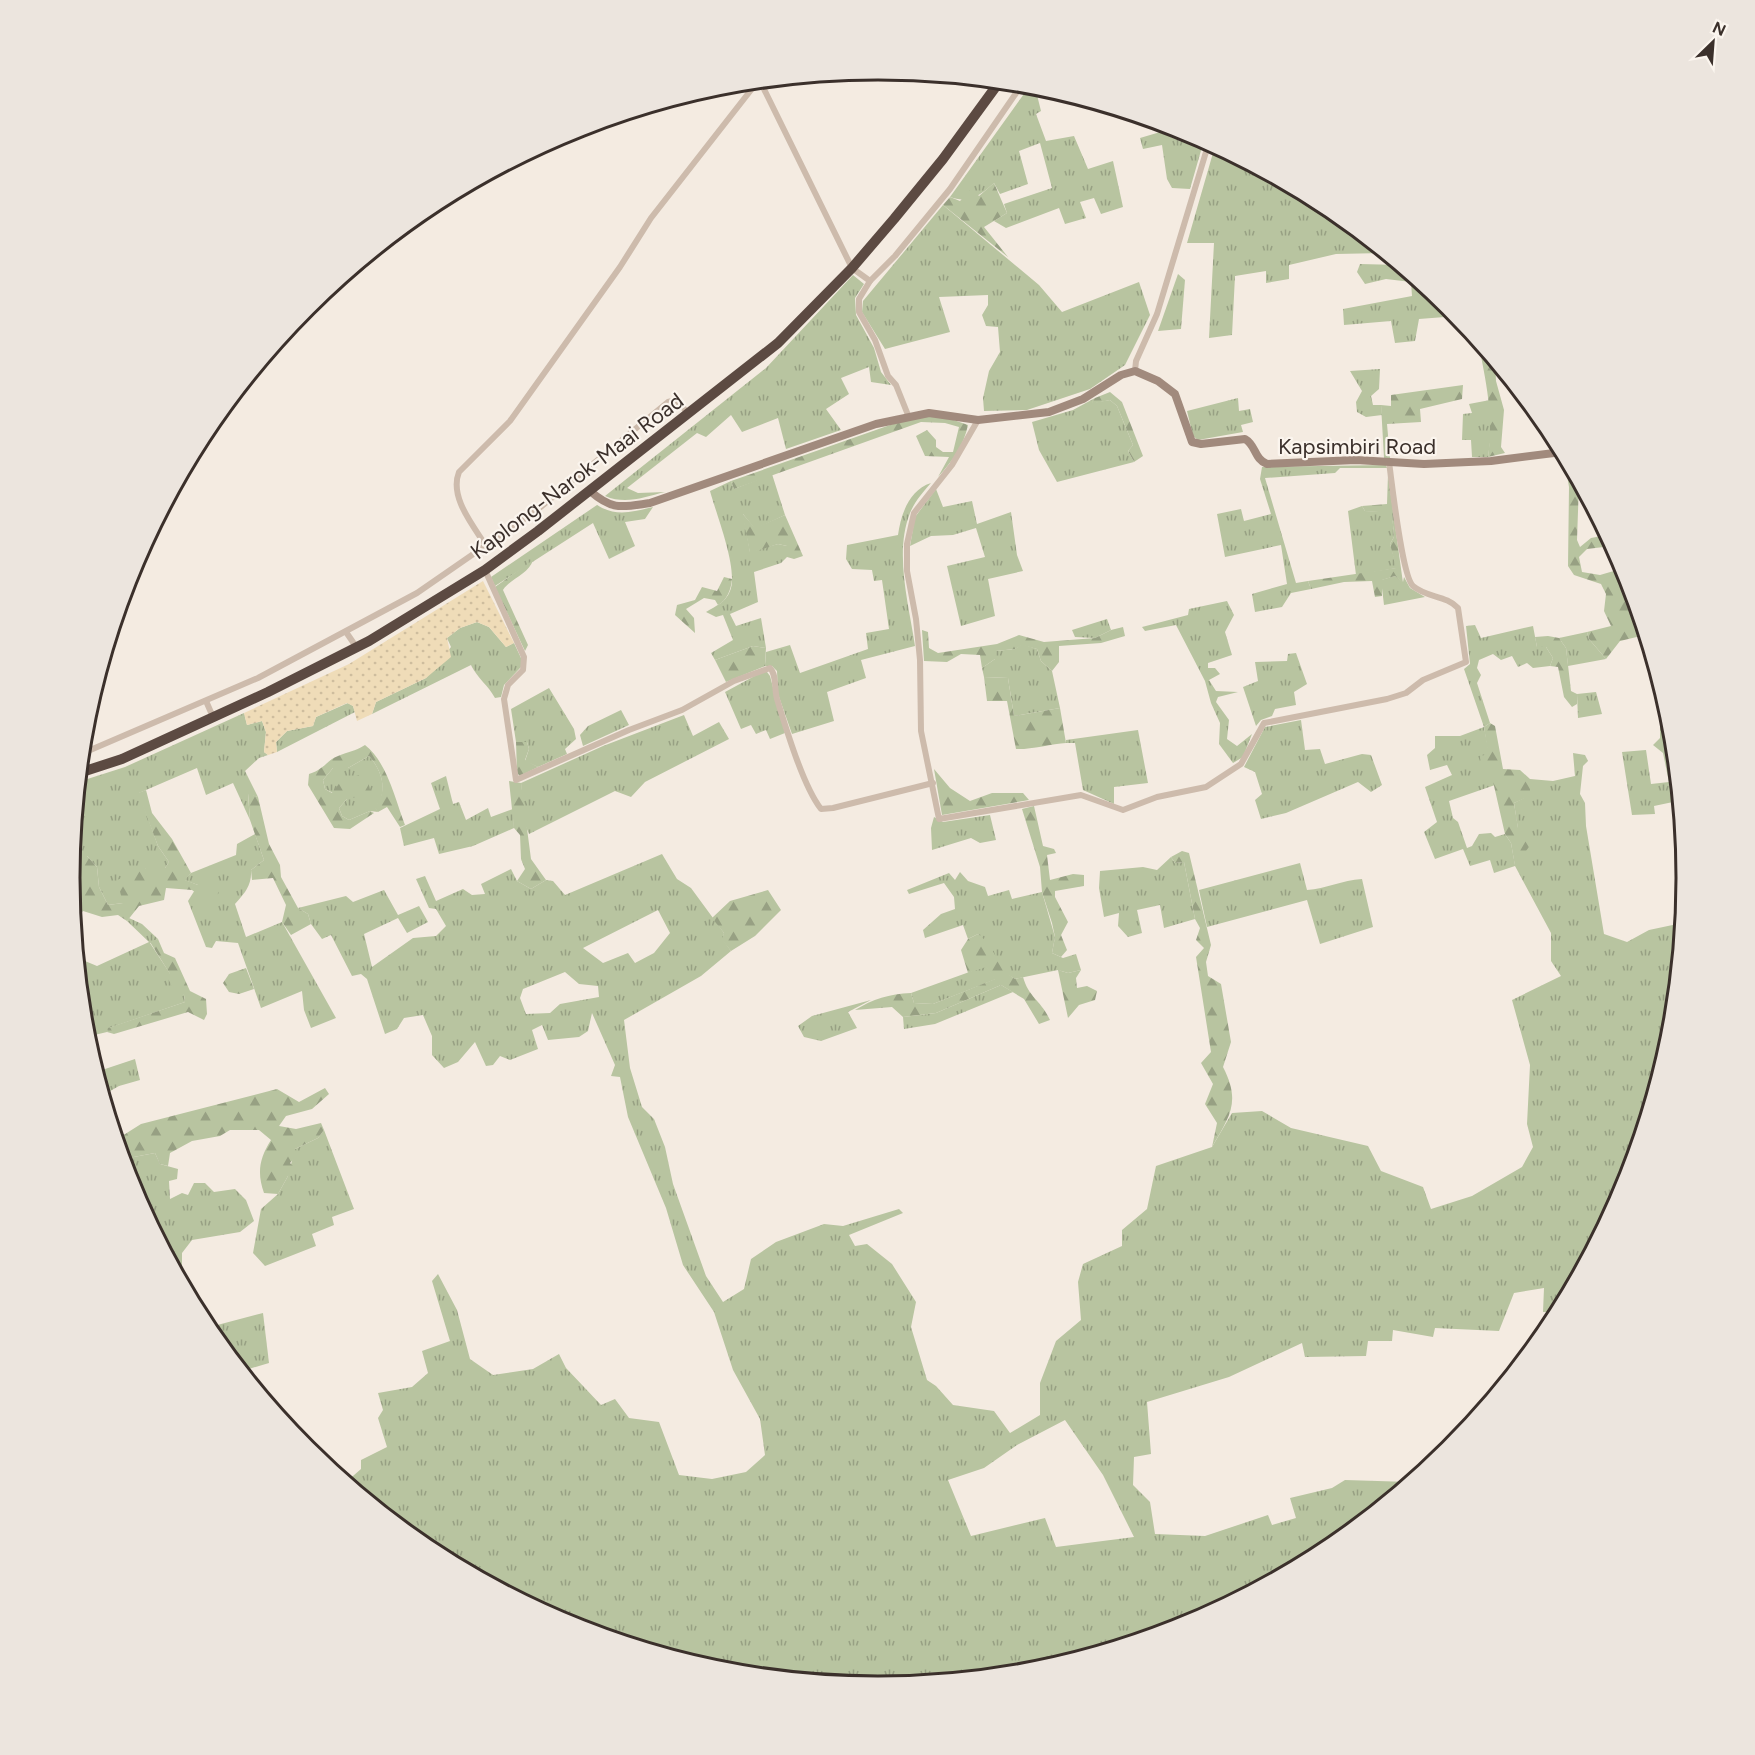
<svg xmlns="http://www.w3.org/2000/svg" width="1755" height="1755" font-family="Figtree,sans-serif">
<defs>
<pattern id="grass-tufts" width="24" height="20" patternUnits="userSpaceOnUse" patternTransform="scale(1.5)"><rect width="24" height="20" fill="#b8c4a0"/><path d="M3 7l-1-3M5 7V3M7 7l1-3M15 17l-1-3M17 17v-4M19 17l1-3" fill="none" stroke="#97a083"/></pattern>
<pattern id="forest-firs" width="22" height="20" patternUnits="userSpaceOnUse" patternTransform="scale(1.5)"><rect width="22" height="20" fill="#b8c4a0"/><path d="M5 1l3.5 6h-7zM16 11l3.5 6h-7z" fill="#97a083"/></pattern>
<pattern id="sand-dots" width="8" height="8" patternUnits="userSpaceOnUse" patternTransform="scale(1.5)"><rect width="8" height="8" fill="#efdcb8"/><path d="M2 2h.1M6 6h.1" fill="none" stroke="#cebd9e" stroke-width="1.8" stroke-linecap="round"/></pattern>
</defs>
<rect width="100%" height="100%" fill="#f4ebe1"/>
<g fill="url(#grass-tufts)" fill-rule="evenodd">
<path d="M1031,84L1045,88L1036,91L1041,111L1036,114L1046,141L1074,136L1088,169L1113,161L1123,207L1101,214L1094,198L1080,202L1086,218L1065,224L1059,208L1006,228L994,221L1007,213L1004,204L1052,188L1040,143L1019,151L1028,184L1000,194L994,183C981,195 968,204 950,197Z"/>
<polygon points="1167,130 1169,136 1188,131 1204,140 1190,189 1172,188 1167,179 1162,145 1143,149 1140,138"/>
<polygon points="1215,146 1327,205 1384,253 1336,254 1289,265 1289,279 1266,283 1266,271 1235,276 1232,335 1209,338 1214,243 1187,243"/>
<polygon points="943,205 1039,285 1062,312 1139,282 1150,315 1125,365 1090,389 1027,410 984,411 983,398 989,371 1000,352 998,327 986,326 982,315 988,305 988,295 939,297 950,332 885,349 862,312 863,301"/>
<polygon points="1360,264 1399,265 1449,306 1458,316 1419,319 1415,341 1395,343 1391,321 1344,325 1343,309 1412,296 1411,282 1386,279 1365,284 1357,272"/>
<polygon points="1178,274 1185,280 1181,329 1158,331"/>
<path d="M853,275L864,284L855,298L856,315L874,348L881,372L891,385L871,382L869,367L841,378L849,394L826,409L841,430L786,449L778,418L742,432L731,415L706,437L697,433L627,488L638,493L665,492C644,497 626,505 605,496L766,368Z"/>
<polygon points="1380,369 1379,389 1371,396 1373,405 1381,405 1382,415 1366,417 1357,412 1356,402 1362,391 1350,371"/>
<polygon points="1095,398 1092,403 1110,400 1117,406 1133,445 1128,451 1134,462 1057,482 1039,450 1032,422 1073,410"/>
<polygon points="1238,398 1239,411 1250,409 1253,422 1241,425 1243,432 1198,440 1193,436 1187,411"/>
<polygon points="1490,400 1491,435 1488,457 1472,457 1471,440 1462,440 1463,414 1472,413 1469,404"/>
<polygon points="1386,465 1387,468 1340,468 1335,473 1265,478 1296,583 1308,581 1311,589 1291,593 1282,607 1255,612 1252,594 1287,584 1281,545 1225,557 1217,514 1241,509 1244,521 1271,514 1260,479 1262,467"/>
<path d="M772,474L785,515L755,529L743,514L750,552L778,544L787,546V557L781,563L754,572L758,602L730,614L736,626L761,618L766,648L753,646L715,660L711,653L733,640L723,615L716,617L706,612C716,606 726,602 730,591C739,570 716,514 710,491L731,481L734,489Z"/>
<path d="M931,483C923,492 915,501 910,513C894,553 909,605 915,646L861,660L866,678L827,692L834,721L792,734L778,694L777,671L772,666H765L766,652L790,645L800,673L868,649L866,633L889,629L882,580L874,581L872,570L852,569L846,559L847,545L898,535C901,514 909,490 931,483Z"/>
<polygon points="936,489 943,507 972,501 977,524 1011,512 1017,555 1023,571 988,579 995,616 961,626 947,566 985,557 976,528 953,535 931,536 910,546 915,517"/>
<path d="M597,505C616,517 632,512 653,507L645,519L625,522L635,546L609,559L593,523L495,586L491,577Z"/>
<polygon points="1362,506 1365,511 1392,512 1394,537 1390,544 1397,568 1356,575 1348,511"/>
<polygon points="1395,576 1403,582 1404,577 1410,588 1425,597 1384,605 1381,580"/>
<polygon points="1227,601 1234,615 1225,632 1232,655 1208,663 1208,668 1215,668 1220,674 1209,680 1216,691 1238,692 1218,697 1216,702 1229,720 1227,739 1237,746 1252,734 1243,757 1233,763 1219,744 1220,723 1211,703 1205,681 1176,625 1145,631 1142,627 1188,615 1189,609"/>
<polygon points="1107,619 1111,630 1095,638 1075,637 1072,630"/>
<path d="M477,622L489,627L506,647L514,643L521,658V667L504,685L501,697L495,698C488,685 478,679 471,665L372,714L376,702L426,678L451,647L447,638L460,628Z"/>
<path d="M1475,625L1481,638L1533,626L1537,647H1546L1553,658L1550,666L1533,668L1527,663L1518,667L1512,656L1501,660L1493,654L1479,660L1477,668L1481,675L1477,683L1490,723L1484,727L1495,785L1449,801L1453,818L1458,822L1467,848L1472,846L1479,834L1491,833L1495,837L1505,834L1511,843L1515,865L1518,829L1514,803L1530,795V779L1553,781L1575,776L1573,753L1585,755L1588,761L1583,766L1580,794L1585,803L1586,826L1604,934L1627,942L1649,930L1682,923L1670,1036L1624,1187L1558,1312H1543L1544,1288L1514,1293L1499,1331L1435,1328L1433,1337L1393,1330L1392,1341H1368L1366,1356L1305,1357L1302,1343L1229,1377L1147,1402L1151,1454L1134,1457L1133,1485L1150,1502L1155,1534L1205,1536L1268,1515L1272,1525L1296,1518L1290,1498L1332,1488L1345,1480L1410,1482L1326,1550L1187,1625L1035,1671L877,1686L719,1670L568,1624L428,1550L346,1482L361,1469V1460L387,1447L378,1418L383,1410L378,1393L412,1387L428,1373L422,1351L450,1341L432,1281L438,1274L457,1310L470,1359L493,1375L533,1369L559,1354L566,1368L601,1405L615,1399L629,1418L659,1422L679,1475L712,1479L746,1472L765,1455L760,1419L733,1370L714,1312L683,1265L666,1208L628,1117L620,1077L611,1076L615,1065L592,1013L588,1031L579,1037L548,1040L542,1025L532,1030L538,1049L510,1060L500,1056L493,1065L486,1066L475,1042L458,1062L444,1068L432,1055V1036L423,1015L404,1018L397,1029L385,1034L367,979L361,974L352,976L331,935L322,939L311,924L308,914L298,908L346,896L353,902L384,890L398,915L419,906L428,922L407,933L398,918L364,934L372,967L413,938L436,936L446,926L436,909L429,908L416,879L425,876L436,901L463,889L472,895L485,894L481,884L511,869L517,881L531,889L546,880L553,881L565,895L662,854L677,879L691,888L724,933L723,940L731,951L701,976L624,1020L630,1068L642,1107L654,1119L665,1147L673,1184L706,1276L723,1302L744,1289L751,1259L776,1242L824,1224L843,1226L899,1209L903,1213L849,1235L855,1246L867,1244L892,1264L916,1302L911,1327L927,1380L936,1386L953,1405L994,1411L1010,1433L1040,1415V1383L1056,1341L1081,1320L1078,1282L1083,1264L1122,1246V1230L1147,1209L1156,1166L1212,1147L1232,1113L1262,1111L1291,1128L1368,1146L1381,1171L1423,1187L1431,1209L1472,1196L1522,1167L1533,1147L1527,1124L1530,1065L1512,1000L1561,976L1551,961V933L1515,866L1494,873L1490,860L1470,866L1463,849L1435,859L1424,832L1437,822L1425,787L1452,775L1447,765L1430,770L1427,755L1435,748V736H1460L1484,727L1464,669L1470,664L1466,626ZM658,910L670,933L654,953L635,963L628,953L603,963L583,948ZM565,972L579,984L598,986L599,997L560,1004L550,1013L526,1014L520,998L523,989ZM1065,1420L1103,1475L1134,1537L1056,1547L1045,1518L971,1536L948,1480L984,1468L1017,1445Z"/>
<polygon points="1587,632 1589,639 1606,659 1568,666 1566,648 1559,638"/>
<polygon points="1022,644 1037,649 1041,661 1052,671 1060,708 1014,716 1008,678 984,677 982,668 995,659 995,651 1015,649"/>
<polygon points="1296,653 1307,684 1294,692 1296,705 1275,709 1272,716 1261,720 1256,726 1243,687 1258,681 1255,662 1287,661 1288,654"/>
<polygon points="762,672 767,672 770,676 785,733 770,739 766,730 756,734 751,725 741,729 725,692"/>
<polygon points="549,688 574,729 576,739 565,749 567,754 538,767 525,761 529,749 527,742 516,742 511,709"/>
<polygon points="1596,692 1602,714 1578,718 1577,694"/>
<polygon points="348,703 353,706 355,712 277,752 276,742 287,731 313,726 316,717"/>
<polygon points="621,710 629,725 583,746 580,735 588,726"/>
<polygon points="244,713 247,725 262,721 266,732 264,752 268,755 259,758 245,771 258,797 248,794 250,820 233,783 206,795 197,768 139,793 158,846 169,862 165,868 146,868 123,903 108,905 99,887 97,867 87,856 71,856 78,782 125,767"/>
<polygon points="684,715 693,736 719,722 729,739 645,782 631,797 615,791 529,834 524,822 521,783 603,746"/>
<polygon points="1301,720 1305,750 1320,749 1325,764 1362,754 1371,755 1382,785 1371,792 1358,782 1286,813 1261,819 1255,800 1262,794 1255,772 1244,767 1265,727"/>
<polygon points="1138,730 1148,783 1114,787 1114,804 1083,790 1075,743 1066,743 1066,740"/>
<polygon points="1646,750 1651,784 1669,782 1673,802 1679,802 1685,869 1682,871 1673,802 1654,806 1655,814 1632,815 1622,752"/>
<path d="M369,756C382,770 389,793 375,807L378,812L370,811L349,820L342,816L339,808L347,799L342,781L333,793L325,789L323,780L333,768H348Z"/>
<polygon points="446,776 453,804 459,802 466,820 488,808 491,817 513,809 514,828 473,846 439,854 434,838 404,846 400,828 440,809 431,783"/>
<polygon points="990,815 996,840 980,843 971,838 932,850 931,828 934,817 943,822"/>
<path d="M255,834L264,860L251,870C252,885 245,893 235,904L246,937L282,922L336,1018L311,1028L304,1010L302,991L261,1008L238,943L216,941L212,948L206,947L188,901L198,885L184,880L191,873L236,855L237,844Z"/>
<polygon points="1171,857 1175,863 1184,862 1195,919 1164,928 1160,905 1137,910 1142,933 1128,937 1118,926 1119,913 1104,917 1099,888 1100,871 1143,867 1157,870"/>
<path d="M1300,863L1307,890C1326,889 1342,880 1362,879L1373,927L1320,944L1307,900L1207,927L1199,890Z"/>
<polygon points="960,872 968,881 985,887 988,896 1009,890 1012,899 1042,892 1055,937 1052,953 1063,958 1076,954 1081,970 1068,973 1058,970 1015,979 1005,973 978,934 968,939 963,925 925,938 923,930 941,914 955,909 954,897 944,883 909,894 907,890 949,873 955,880"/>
<polygon points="129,918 142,924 158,939 150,943 184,995 185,1002 109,1028 107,1032 86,1037 77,962 85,961 97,966 149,942 127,921"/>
<polygon points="986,966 996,979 933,1004 914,1003 911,993"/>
<polygon points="1001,985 1013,992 935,1024 904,1029 903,1017 936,1013"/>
<polygon points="871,1000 848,1012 857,1028 821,1041 804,1037 798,1026 812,1016"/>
<polygon points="135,1059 140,1080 119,1086 103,1095 96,1072"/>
<polygon points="324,1130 354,1209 332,1217 334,1225 312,1234 316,1246 265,1266 253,1253 261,1209 278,1194 288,1176 295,1149 318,1138"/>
<polygon points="155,1153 160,1164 178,1169 177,1179 169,1181 170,1199 182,1193 188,1195 194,1183 205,1183 214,1192 235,1189 246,1200 254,1221 240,1232 192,1240 182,1253 182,1283 130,1187 123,1159"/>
<polygon points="263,1313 269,1363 242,1371 206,1328"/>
</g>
<g fill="url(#forest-firs)">
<polygon points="994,183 1007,213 984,227 1008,257 943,205 950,197 960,201 972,188 979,196"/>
<path d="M1478,341L1495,362L1496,381L1504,410L1501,447L1505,453L1488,457C1494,417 1486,381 1478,341Z"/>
<polygon points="1463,385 1462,399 1420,409 1421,422 1387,424 1390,458 1384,458 1381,405 1391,406 1391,395"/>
<polygon points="1110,392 1122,402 1143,456 1134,462 1128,451 1133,445 1117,406 1110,400 1091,404 1095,398"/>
<path d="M942,416L968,425C964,445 952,462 938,477L949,457L925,456L916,436L927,430L936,440V447L943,452H953L959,427L945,423L921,422L734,489L731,481L910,418Z"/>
<polygon points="1564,457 1579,483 1577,540 1580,547 1591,538 1607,535 1612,546 1587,549 1579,557 1582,572 1600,575 1624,568 1645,635 1620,641 1606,659 1589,639 1587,632 1611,626 1604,611 1606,594 1601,584 1574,575 1568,566 1569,487"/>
<polygon points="1388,474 1403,583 1395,576 1382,580 1382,596 1375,597 1372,581 1344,582 1311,589 1308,581 1396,568 1390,544 1394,537 1392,513 1365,511 1362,506 1387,504"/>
<polygon points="742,513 755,528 785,515 803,556 794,559 787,557 787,546 778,544 750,553"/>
<path d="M533,560C529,574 511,578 503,590L528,645L525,651L495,587Z"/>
<path d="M724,577L732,579C731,590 727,600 718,605L715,600L704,598L686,609L694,618L695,633L675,615L677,605L695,600L702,587L717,591Z"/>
<polygon points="1123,627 1125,636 1101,643 1059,646 1059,662 1052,671 1041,661 1037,649 1022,645 1015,649 996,651 995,659 982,668 980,655 961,654 947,662 924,661 922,630 928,632 929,648 938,653 997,644 1019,635 1044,642 1095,638 1111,630"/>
<polygon points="1548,636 1559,638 1566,648 1571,691 1577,694 1577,704 1572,707 1564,697 1558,667 1550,666 1553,658 1546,647 1537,647 1535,637"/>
<polygon points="753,646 766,648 765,666 726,682 715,660"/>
<polygon points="1653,664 1669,716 1679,802 1673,802 1663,753 1653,745 1660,738 1660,702"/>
<path d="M984,677L1008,678L1014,716L1060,708L1066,743C1052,744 1028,750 1016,749L1007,701H987Z"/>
<polygon points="1490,723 1495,726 1503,769 1520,770 1530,779 1530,796 1514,803 1518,828 1525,832 1531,844 1515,866 1511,843 1505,834 1489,764 1481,765 1480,757 1488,753 1484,727"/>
<polygon points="516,742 527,742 529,749 525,760 538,767 520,776 517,773"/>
<path d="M365,745C387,762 395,799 405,825L400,827L387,807L378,812L374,807C389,793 382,770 369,756L348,768H333L323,780L325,789L332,793L341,781L359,775L368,781L371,794L347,799L339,808L342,816L349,820L370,811L374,813L350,829L334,828L308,785L309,774C325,769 328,759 338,756C349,751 354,752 365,745Z"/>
<polygon points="934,769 950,788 970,801 992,793 1023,793 1029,800 942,815"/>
<polygon points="509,781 521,783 531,859 546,880 531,889 517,881 525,869 521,859 520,835 514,828"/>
<polygon points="146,790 152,813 172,839 191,873 185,880 198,885 217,884 219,893 207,901 192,890 166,888 164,900 139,906 127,921 118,915 102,917 83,911 73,922 69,877 71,856 87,856 97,867 99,887 108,905 123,903 117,880 146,868 165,868 169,862 158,846 138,793"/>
<polygon points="248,793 258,797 269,844 280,865 281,877 298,908 308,914 311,924 291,935 282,922 286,905 273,878 252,880 251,870 264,860 250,820"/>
<polygon points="1034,806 1043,846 1054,849 1056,853 1047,855 1050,880 1073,874 1084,875 1084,886 1055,891 1055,897 1068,922 1061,935 1067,950 1061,957 1052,953 1055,937 1052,923 1042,892 1040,867 1022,809"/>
<path d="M1182,851L1189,853L1211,945L1206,962L1208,976L1221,984L1231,1042L1223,1067C1241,1102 1230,1116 1212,1147L1217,1123L1205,1104L1213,1084L1201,1063L1211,1052L1196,957L1204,948L1196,940L1200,928L1195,919L1184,862L1175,863L1171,857Z"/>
<polygon points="768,890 781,910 755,936 731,951 722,940 724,933 712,918 730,901"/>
<path d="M978,934C995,946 997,968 1015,979L1023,977C1029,998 1040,999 1050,1020L1039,1024L1024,999L1001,985L936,1013L903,1017L892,1007L855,1010C873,999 889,994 911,993L914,1003L933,1004L995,979L986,967L968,973L961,950L968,939Z"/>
<polygon points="158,939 164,953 175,958 190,991 206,999 207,1014 204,1020 188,1012 114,1034 107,1032 108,1028 185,1002 184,995 175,991 168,979 170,974 150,942"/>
<polygon points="246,968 254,989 239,994 229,992 223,983 229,974"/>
<polygon points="1058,970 1068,973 1081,970 1076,978 1077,988 1087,986 1097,991 1095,1000 1079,1005 1068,1018"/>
<path d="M325,1088L329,1094L312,1109L286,1116L279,1126L296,1129L321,1123L324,1130L318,1138L295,1149L297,1155L290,1163L299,1172L288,1176L278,1194L264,1193C257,1173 259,1159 271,1140L259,1130H230L220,1136L192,1141L170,1153L168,1166L160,1164L155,1153L123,1159L127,1174L115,1137L122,1136L141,1124L277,1089L299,1102Z"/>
</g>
<polygon fill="url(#sand-dots)" points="483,581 514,643 506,647 489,627 477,622 460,628 447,638 451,657 426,678 376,702 372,714 357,721 353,706 347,703 316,717 313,726 287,731 276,742 277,752 268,755 264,752 266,732 262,721 247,725 244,713 349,664"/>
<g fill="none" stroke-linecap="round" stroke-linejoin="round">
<g stroke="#cdbbac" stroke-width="6">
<polyline points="760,81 852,268 870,281"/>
<polyline points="1135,371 1136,361 1157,314 1209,142"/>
<polyline points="908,415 896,385 888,376 875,340 859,312 859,299 870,281 895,256 950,189 1023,83"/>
<path d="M978,420L952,465L914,513L907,544V571L916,619L920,660L921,731L939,819L1081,795L1123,810L1157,797L1206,787L1241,764L1264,723L1387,699L1406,693L1423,680L1466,662L1458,608C1446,595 1427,598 1413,586C1402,576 1392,483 1389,462"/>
<path d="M486,546C473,525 449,497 459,472L510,421L620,267L651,218L758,81"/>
<path d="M485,570L524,657L523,670L508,685L504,699L516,780L629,730L682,710L734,681L770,668C777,675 774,689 777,699C786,728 803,786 821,809L833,808L933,783"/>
<polyline points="346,632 357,648"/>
<polyline points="206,701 213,717"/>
<polyline points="81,754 258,678 417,593 537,510 668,402 676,400 689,414"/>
</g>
<path stroke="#a18a7d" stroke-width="8" d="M590,491C613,511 622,507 650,503L876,424L929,413L978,420L1049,412L1083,399L1121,375L1135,371L1158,381L1175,394L1192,442L1201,444L1245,439C1256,445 1254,459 1267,464L1356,460L1424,464L1491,461L1562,452"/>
<polyline stroke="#5c4a42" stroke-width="10" points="79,773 122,759 268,692 369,641 485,570 538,531 778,343 852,268 894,219 943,159 1000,81"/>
</g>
<g text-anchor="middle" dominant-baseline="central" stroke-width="4.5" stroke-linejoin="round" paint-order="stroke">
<g font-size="22" fill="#3b302b" stroke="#fbf5ee">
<text x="1357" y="446">Kapsimbiri Road</text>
<text transform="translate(577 476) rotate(-37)">Kaplong-Narok-Maai Road</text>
</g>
</g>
<path d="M0 0H1755V1755H0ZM80 878a798 798 0 1 1 1596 0a798 798 0 1 1-1596 0Z" fill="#ece5de" fill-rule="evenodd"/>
<path fill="none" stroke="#3b302b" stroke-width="3" d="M80 878a798 798 0 1 1 1596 0a798 798 0 1 1-1596 0Z"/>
<g transform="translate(1713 42) rotate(25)" stroke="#fbf5ee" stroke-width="4.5" paint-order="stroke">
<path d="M0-4.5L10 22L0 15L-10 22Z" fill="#3b302b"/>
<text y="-9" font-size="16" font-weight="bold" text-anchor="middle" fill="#3b302b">N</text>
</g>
</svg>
